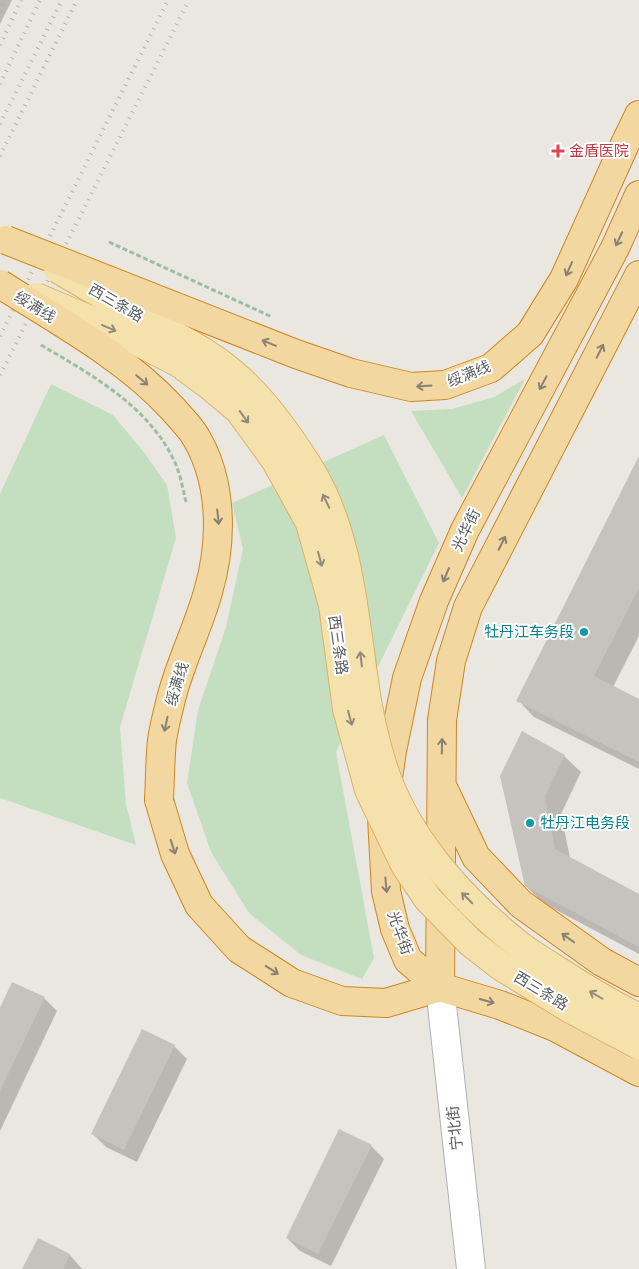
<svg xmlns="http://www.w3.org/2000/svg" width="639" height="1269" font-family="Signika,'Noto Sans SC',sans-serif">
<rect width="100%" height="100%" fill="#eae7e1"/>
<g fill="#c3dfc0">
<polygon points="525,379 462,498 411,411 452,409 494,397"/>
<polygon points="51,384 113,415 143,451 167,485 176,538 120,727 126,804 136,845 0,798 0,494"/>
<polygon points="384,435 439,543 336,752 374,958 362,979 301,955 249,913 211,852 187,783 198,710 226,627 243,549 232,503"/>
</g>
<g fill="#0003">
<polygon points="0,0 12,0 0,24"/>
<polygon points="639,458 639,636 613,687 639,700 639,769 534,717 518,700"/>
<polygon points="564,756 581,772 561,814 570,858 639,895 639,954 543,903 526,886 501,776"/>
<polygon points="13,983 44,998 57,1011 0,1131 0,1010"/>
<polygon points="174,1046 187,1059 137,1162 106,1147 93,1134"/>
<polygon points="371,1146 384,1159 331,1266 300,1251 287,1238"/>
<polygon points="70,1255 82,1269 24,1269"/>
</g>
<g fill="#c6c2be">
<polygon points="639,456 639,588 594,676 639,699 639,762 516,701"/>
<polygon points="522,731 565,755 545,796 555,849 639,894 639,947 525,886 500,776"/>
<polygon points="12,982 45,997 0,1091 0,1008"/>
<polygon points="142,1029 175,1045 124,1150 91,1134"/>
<polygon points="339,1129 372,1145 318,1254 286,1238"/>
<polygon points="38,1238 70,1254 63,1269 22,1269"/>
</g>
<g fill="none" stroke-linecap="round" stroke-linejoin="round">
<g stroke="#afb2b5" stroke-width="30">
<polyline id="tertiary" points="440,987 471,1269"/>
</g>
<g stroke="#d0851c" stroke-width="30">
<g id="trunk">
<polyline points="625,144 639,115"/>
<polyline points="639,195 615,248 465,530 434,601 407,678 392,751 382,818 386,891 395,929 408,960 440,987 500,1005 555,1027 639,1072"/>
<polyline points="444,790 476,857 521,904 602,962 639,982"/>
<polyline points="159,800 175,854 199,905 239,949 292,983 342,1001 386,1003 440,987"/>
<polyline points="440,987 442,720 451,661 468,607 639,275"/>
</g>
</g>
<g stroke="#9abfa1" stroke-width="3" stroke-dasharray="5 2.5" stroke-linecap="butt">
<polyline points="109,242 272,317"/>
<path d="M41,345C92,375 152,408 176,465C181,477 183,490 186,502"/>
</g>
<use href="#tertiary" stroke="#fff" stroke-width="28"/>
<use href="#trunk" stroke="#f2d8a0" stroke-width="28"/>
<g stroke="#afb0b0" stroke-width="4" stroke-dasharray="1 6" stroke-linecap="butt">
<polyline points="0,12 5,0"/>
<polyline points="0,45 21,0"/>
<polyline points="0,84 40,0"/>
<polyline points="0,124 62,0"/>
<polyline points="0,156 77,0"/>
<polyline points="0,336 168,0"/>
<polyline points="0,375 189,0"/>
</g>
<g stroke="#deb166" stroke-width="30" stroke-linecap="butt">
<g id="primary-bridge">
<path d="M58,269C92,289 125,308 159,327C187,342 216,357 239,379C266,403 289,436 308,466C347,528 353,603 363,674C367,705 373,736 383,767C406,838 461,899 519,945C529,953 541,960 552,967C581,986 609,1003 639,1018"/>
<polyline points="36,297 121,333 179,363 209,385 239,410 276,461 310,523 333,605 347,709 369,790 405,865 428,899 471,943 502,967 569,1008 639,1045"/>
</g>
</g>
<g stroke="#d0851c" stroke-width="30" stroke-linecap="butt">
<g id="trunk-bridge">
<polyline points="6,240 296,354 351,373 411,387 445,385 491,368 530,334 564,279 625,144"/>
<path d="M0,284C58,321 125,357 172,408C179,416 188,425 194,434C223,480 223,541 208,592C198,628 180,663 171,699C168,712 164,726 162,740C160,760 160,781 159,800"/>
</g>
</g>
<use href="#primary-bridge" stroke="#f4e1ac" stroke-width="28"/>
<use href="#trunk-bridge" stroke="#f2d8a0" stroke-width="28"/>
</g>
<defs><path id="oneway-shaft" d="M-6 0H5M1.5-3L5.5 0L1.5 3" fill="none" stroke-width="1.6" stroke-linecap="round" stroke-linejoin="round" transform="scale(1.25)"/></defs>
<g stroke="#888273">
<use href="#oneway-shaft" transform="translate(619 239) rotate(115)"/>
<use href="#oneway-shaft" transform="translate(569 269) rotate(114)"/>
<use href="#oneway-shaft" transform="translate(269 343) rotate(-158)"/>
<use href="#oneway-shaft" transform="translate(600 351) rotate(-63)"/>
<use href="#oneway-shaft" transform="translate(142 380) rotate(40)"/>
<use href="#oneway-shaft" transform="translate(543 383) rotate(118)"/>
<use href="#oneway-shaft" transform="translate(424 386) rotate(176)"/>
<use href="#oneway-shaft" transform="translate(218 517) rotate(84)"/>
<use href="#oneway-shaft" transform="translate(502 543) rotate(-63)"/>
<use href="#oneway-shaft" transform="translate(446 575) rotate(113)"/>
<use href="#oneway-shaft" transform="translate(166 724) rotate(102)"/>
<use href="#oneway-shaft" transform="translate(442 746) rotate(-89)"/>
<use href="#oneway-shaft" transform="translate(173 847) rotate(72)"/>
<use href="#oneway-shaft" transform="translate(386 885) rotate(85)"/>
<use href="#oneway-shaft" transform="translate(568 938) rotate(-145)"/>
<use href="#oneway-shaft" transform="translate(272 970) rotate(33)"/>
<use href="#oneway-shaft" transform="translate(487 1001) rotate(16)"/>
</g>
<g stroke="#908b7b">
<use href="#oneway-shaft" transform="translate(109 328) rotate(23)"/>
<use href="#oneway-shaft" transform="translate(244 417) rotate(54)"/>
<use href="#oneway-shaft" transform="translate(326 501) rotate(-116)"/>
<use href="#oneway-shaft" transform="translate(320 559) rotate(75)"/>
<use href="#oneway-shaft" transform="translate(361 659) rotate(-97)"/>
<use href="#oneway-shaft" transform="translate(350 718) rotate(75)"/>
<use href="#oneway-shaft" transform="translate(467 898) rotate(-135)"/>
<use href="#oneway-shaft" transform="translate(596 995) rotate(-150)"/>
</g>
<path fill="#e0444e" stroke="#fff" stroke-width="2" d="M555.5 143.5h5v5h5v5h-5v5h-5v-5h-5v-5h5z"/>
<g fill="#0f9aa8" stroke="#fff" stroke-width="2">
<circle cx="584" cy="632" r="5"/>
<circle cx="530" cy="823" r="5"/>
</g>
<g text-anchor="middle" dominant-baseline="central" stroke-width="4" stroke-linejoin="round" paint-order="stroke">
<g font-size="15" fill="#be3a42" stroke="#fff" text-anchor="start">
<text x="569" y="151">金盾医院</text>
</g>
<g font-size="15" fill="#5a5d60" stroke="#fff">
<text transform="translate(116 303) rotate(30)">西三条路</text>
<text transform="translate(35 307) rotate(32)">绥满线</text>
<text transform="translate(469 374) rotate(-22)">绥满线</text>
<text transform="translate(466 530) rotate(-64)">光华街</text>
<text transform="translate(338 645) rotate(82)">西三条路</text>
<text transform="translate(177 684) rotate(-73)">绥满线</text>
<text transform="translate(400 933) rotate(70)">光华街</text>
<text transform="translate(541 991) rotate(31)">西三条路</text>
<text transform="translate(455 1128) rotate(-96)">宁北街</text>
</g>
<g font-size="15" fill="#0d838f" stroke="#fff" text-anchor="end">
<text x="574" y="632">牡丹江车务段</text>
<text x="540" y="823" text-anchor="start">牡丹江电务段</text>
</g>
</g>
</svg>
